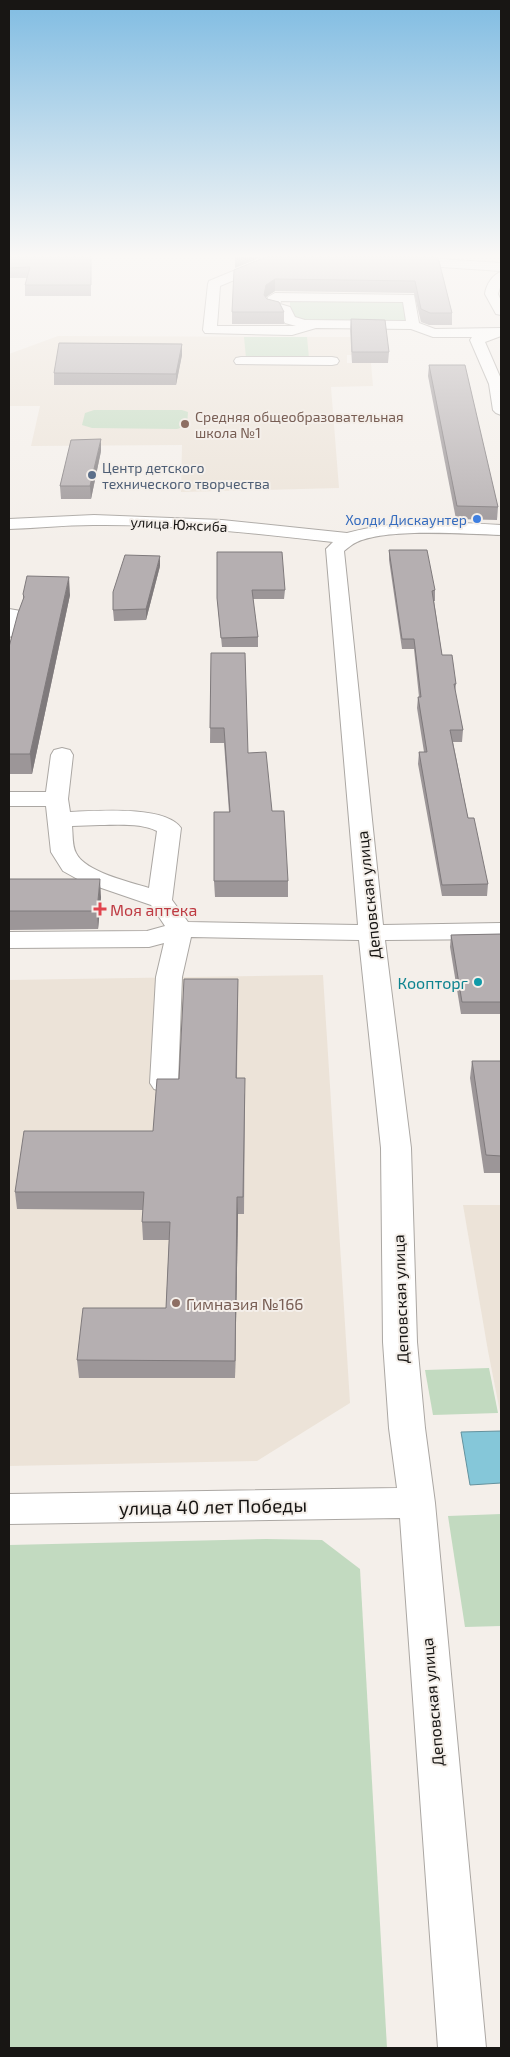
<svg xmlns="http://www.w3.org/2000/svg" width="510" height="2057" font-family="'Exo 2',sans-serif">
<rect width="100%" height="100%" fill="#f4efea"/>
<g fill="#ece3d8">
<polygon points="58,336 351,337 352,355 347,355 347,363 371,363 373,386 331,387 339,488 181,492 182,445 31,446 40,406 9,406 9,354"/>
<polygon points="323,975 350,1403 257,1461 9,1466 9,980"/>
<polygon points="463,1205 501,1205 501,1417 488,1351"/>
</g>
<g fill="#c2dac0">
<polygon points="290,299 402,300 407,323 317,323 297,320 290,309"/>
<polygon points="244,337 307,337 309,358 246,358"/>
<polygon points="94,410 182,410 188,412 187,426 177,429 92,428 82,425 85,413"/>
<polygon points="489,1368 498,1413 433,1415 425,1370"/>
<polygon points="501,1514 501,1626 465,1627 448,1516"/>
<polygon points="266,1539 322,1540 360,1569 387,2048 9,2048 9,1545"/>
</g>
<polygon fill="#85c7d9" stroke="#64929e" points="501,1431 501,1483 470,1485 461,1432"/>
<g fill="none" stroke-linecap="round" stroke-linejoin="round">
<g stroke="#aba7a3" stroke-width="2">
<g id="minor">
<path d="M267,257H284L282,260L220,286L217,326H296L285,323L280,313L268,309L266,306L268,297L275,293L414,295L419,323L435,329L501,328V336L485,342L501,379V415L496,413L493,410L489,384L470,340L472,337H433L411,329L316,328L292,335L205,333L203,330L208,284L209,281ZM281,301L403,302L406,321L305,320L295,317L290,307L280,304Z"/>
<polygon points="347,257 410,257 501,263 501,271 353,261"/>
<path d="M501,272V284L498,294L501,301V315L496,314L485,294C486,285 493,274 501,272Z"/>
<polygon points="241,357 332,357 337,358 339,361 337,364 332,365 236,364 234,361 236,358"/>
<path d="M94,515L222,520L347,533C397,519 450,522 501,525V535C464,534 389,528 357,542C352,544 348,548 344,551L383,925L501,923V939L385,940L411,1148L417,1342L425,1428L435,1503L486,2048H438L400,1518L9,1524V1494L397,1488L389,1428L383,1342L381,1148L359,940L191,937L182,977L178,1083L174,1089L164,1092L154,1089L150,1083L156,977L164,943L149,947L9,948V932L147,931L165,926L151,905L81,881L63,871L51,852L46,806H9V792H46L51,755L54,750L62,748L70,750L73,755L68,799L70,812C96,811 165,805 181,828L172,900L188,922L358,925L326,549L333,542C253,533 173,524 93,525C65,525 37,528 9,529V519ZM100,825C118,825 141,823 157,831L149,888C130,882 85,872 76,853C72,846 73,835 72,826Z"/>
<polygon points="9,609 21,611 24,615 16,635 9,637"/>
</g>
</g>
<use href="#minor" fill="#fff" fill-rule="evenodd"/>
</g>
<g fill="#9c9698">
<polygon points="9,257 91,267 91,296 25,296 25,285 27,278 9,278"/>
<polygon points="266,257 438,257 452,313 452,325 429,325 421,322 414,293 275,291 266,297 267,299 284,312 284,324 232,324 232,312"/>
<polygon points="351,319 389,352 388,363 352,363 350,330"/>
<polygon points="182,344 182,355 176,385 54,385 54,373"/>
<polygon points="429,365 498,507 497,520 456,519 428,376"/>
<polygon points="101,451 91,499 61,499 60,486"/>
<polygon points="389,550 435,590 435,601 434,601 442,655 456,684 455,693 463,730 462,742 453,742 468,818 488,884 487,896 442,896 418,764 419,752 424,752 417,708 418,697 419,697 414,649 402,649 389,560"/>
<polygon points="217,552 285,590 284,599 253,599 258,637 258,647 222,647 218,607"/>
<polygon points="160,566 146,620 114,621 113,610"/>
<polygon points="23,594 70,595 32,774 9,774 9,647 23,600"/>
<polygon points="211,653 248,753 272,811 288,881 288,897 215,897 214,881 229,812 224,743 210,743"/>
<polygon points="9,879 101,897 98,929 9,930"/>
<polygon points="501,934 501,1014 461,1014 450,947 451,935"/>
<polygon points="238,979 237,1078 245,1095 244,1214 238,1214 235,1378 79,1378 77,1360 166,1308 169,1240 143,1240 142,1222 143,1210 17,1209 15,1192 153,1131 179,1079"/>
<polygon points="472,1061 501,1061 501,1173 484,1173 470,1078"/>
</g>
<g fill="#7f7a7c">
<polygon points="235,257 262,257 235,268"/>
<polygon points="275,279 275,291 266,297 264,295 266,285"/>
<polygon points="182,344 182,355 176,385 176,374"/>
<polygon points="101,439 101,451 91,499 90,486"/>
<polygon points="160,556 160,566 146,620 146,609"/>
<polygon points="69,577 70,595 32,774 30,754"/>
<polygon points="100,879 101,897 98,929 97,911"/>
<polygon points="237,1197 238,1214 235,1378 235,1361"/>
</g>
<g fill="#b5afb1" stroke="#7f7a7c">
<polygon points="9,257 91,257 91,285 25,285 30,267 9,268"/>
<polygon points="266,257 438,257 452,313 430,313 421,309 415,281 275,279 266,285 264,295 267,299 279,302 284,312 232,312 234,270"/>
<polygon points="351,319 385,320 389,352 352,352"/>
<polygon points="59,343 182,344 176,374 54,373"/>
<polygon points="429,365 465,365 498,507 457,506"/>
<polygon points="101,439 90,486 60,486 71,440"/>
<polygon points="389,550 427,550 435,590 432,591 442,655 452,655 456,684 454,684 463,730 450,730 468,818 474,818 488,884 442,885 419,752 427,752 418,697 421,697 414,639 402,639"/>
<polygon points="217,552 282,552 285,590 252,590 258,637 221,638 217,598"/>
<polygon points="125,555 160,556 146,609 113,610 113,592"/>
<polygon points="27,576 69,577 30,754 9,754 9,647 18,613 24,597 23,594"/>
<polygon points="211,653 245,653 248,753 266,752 272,811 284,811 288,881 214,881 214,812 230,812 224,728 210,728"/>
<polygon points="9,879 100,879 97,911 9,911"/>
<polygon points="501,934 501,1002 462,1002 451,935"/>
<polygon points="184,979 238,979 236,1078 245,1078 243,1197 237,1197 235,1361 77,1360 83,1308 166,1308 170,1222 142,1222 144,1192 15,1192 24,1131 153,1131 157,1079 179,1079"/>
<polygon points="472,1061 501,1061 501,1156 486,1155"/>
</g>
<linearGradient id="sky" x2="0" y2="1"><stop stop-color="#80bce2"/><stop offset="0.47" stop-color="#faf8f6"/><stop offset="1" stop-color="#faf8f6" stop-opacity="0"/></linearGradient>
<rect width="510" height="545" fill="url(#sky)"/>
<g fill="#8d6e63" stroke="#f4efea" stroke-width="2">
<circle cx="185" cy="424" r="5"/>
<circle cx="176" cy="1303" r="5"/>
</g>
<circle fill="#5c6f8a" stroke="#f4efea" stroke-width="2" cx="92" cy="475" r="5"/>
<circle fill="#3f7fe0" stroke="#f4efea" stroke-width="2" cx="477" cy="519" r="5"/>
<path fill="#e0444e" stroke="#f4efea" stroke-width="2" d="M97.5 901.5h5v5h5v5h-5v5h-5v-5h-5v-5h5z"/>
<circle fill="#0f9aa8" stroke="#f4efea" stroke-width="2" cx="478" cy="982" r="5"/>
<g text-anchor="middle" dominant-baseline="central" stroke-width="4" stroke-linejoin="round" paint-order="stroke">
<g font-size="14" fill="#785e54" stroke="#f4efea" text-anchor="start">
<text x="195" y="416">Средняя общеобразовательная<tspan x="195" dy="16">школа №1</tspan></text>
</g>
<g font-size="14" fill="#4e5e75" stroke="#f4efea" text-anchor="start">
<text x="102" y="467">Центр детского<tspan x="102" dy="16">технического творчества</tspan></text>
</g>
<g font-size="14" fill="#366cbe" stroke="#f4efea" text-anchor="end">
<text x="467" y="519">Холди Дискаунтер</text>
</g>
<g font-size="14" fill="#181614" stroke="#f4efea">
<text transform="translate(179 524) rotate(3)">улица Южсиба</text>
</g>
<g font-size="16" fill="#181614" stroke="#f4efea">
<text transform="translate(368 895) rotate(-96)">Деповская улица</text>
<text transform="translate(400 1299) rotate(-92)">Деповская улица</text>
<text transform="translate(432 1702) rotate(-95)">Деповская улица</text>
</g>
<g font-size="16" fill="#be3a42" stroke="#f4efea" text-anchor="start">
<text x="110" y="909">Моя аптека</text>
</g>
<g font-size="16" fill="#0d838f" stroke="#f4efea" text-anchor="end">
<text x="468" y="982">Коопторг</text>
</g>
<g font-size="16" fill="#785e54" stroke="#f4efea" text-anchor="start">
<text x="186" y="1303">Гимназия №166</text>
</g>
<g font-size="19" fill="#181614" stroke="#f4efea">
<text transform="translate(213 1506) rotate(-1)">улица 40 лет Победы</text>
</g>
</g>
<rect width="510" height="2057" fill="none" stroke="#181614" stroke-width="20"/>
</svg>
